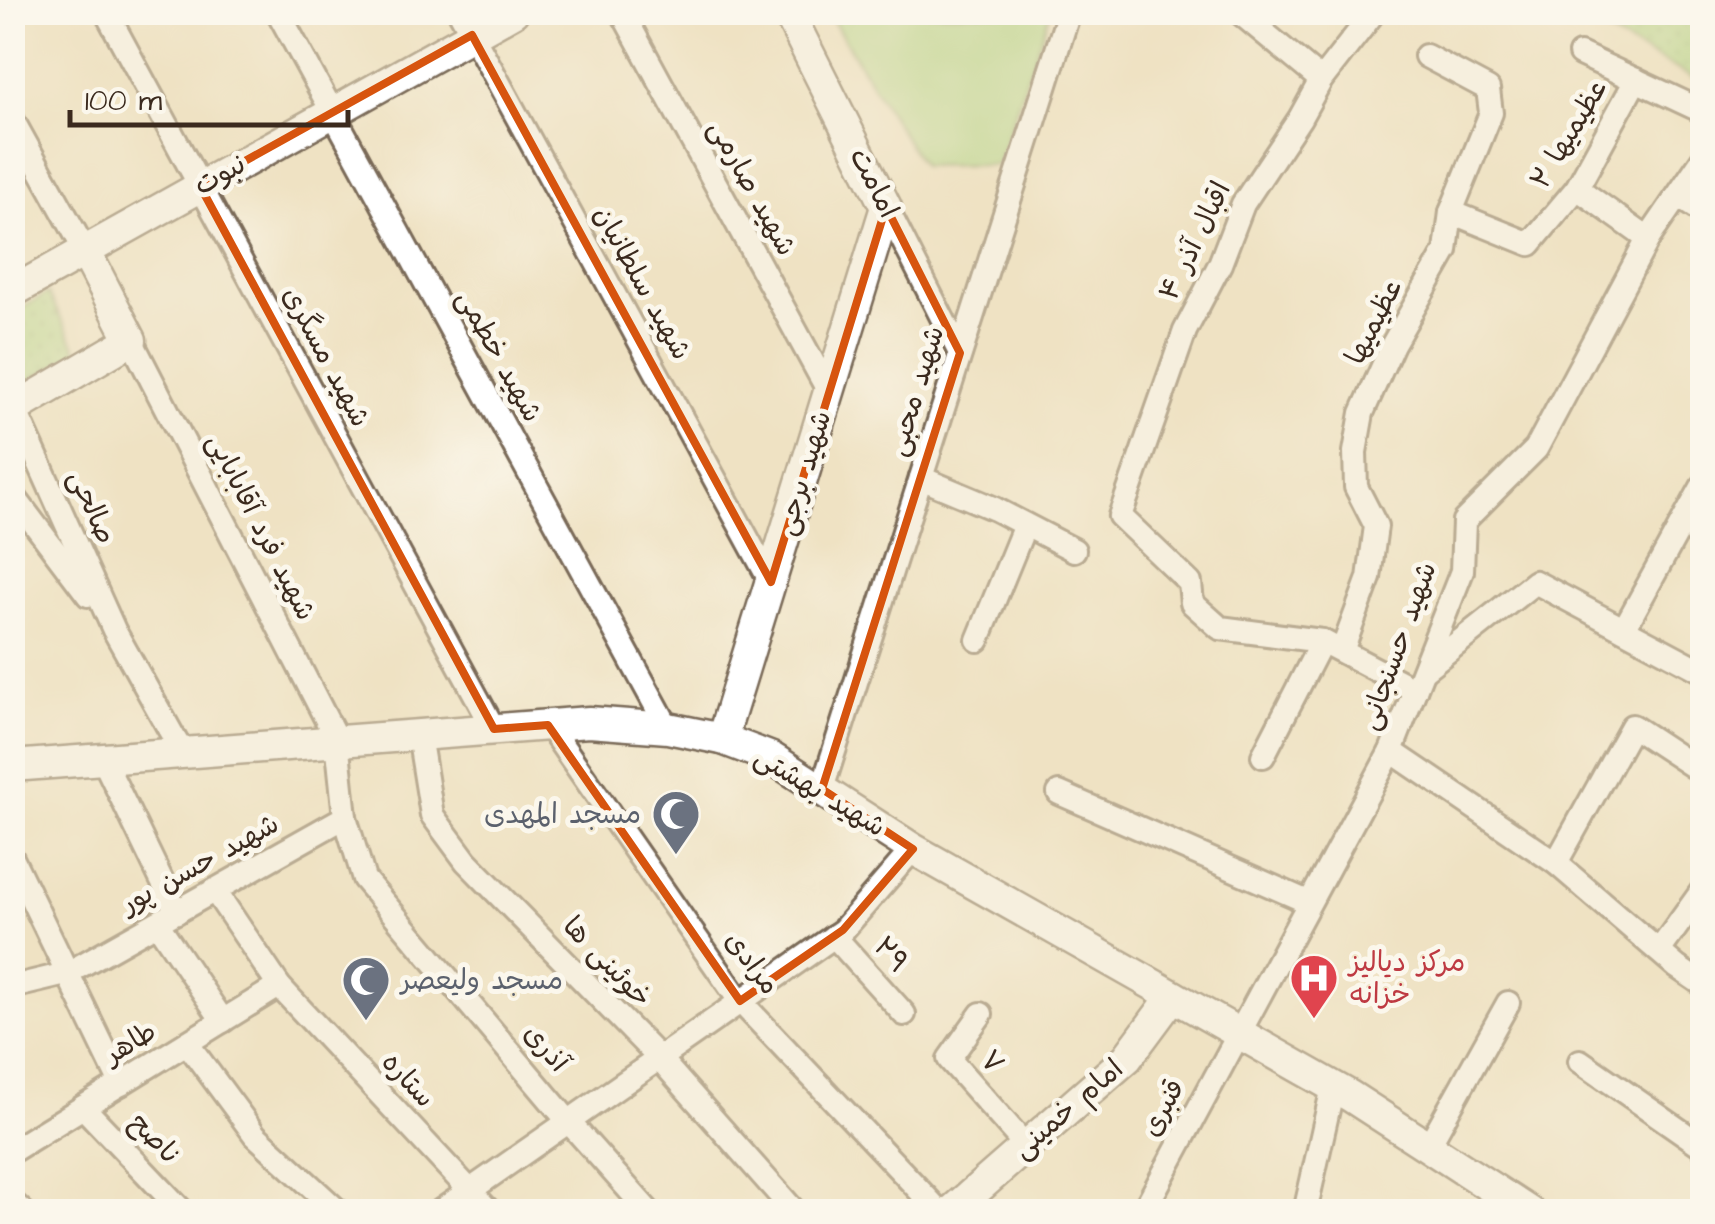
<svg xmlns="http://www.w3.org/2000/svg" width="1715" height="1224" font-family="'Architects Daughter','Playpen Sans Arabic',sans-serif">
<defs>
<pattern id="park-dots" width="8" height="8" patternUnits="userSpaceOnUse" patternTransform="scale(2.5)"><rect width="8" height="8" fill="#a8d581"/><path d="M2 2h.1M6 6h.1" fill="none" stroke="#92b76f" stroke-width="1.8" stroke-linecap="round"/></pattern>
</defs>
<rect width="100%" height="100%" fill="#fbf7ec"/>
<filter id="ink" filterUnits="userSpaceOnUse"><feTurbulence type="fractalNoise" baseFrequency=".01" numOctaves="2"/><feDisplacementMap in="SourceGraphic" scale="20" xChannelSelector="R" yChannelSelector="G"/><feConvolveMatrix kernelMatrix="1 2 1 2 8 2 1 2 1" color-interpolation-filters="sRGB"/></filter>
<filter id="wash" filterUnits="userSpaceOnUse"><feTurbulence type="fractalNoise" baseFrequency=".0048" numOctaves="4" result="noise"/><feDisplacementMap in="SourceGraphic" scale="40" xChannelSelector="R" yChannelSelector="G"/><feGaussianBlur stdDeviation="2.25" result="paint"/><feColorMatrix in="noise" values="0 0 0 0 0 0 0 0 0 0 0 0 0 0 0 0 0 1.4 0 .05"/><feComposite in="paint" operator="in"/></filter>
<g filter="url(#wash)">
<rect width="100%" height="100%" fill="#efe2c3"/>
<g fill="url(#park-dots)" stroke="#728050" stroke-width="2.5">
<polygon points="1587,13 1695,12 1702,15 1702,82 1585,21"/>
<polygon points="48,293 78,352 13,391 13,313"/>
</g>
<polygon fill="#a8d581" stroke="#728050" stroke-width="2.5" points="828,13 1050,13 997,165 922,166"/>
</g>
<g filter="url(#ink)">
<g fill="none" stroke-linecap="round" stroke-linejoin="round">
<g stroke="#7a6a58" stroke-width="28">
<g id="street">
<polyline points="106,12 494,729"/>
<polyline points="278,12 668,728"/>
<polyline points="460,12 771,582"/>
<polyline points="622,12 829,392"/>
<polyline points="1239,12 1321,80"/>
<polyline points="1371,16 1321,80 1300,118 1243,204 1220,264 1185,331 1120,516 1190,583 1192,603 1220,628 1322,641 1415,690"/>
<polyline points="1580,54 1702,111"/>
<polyline points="12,119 84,249"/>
<polyline points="1577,188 1648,239"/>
<polyline points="1678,196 1702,212"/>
<polyline points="886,207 960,353"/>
<polyline points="1451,212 1530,244 1577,188 1636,80"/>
<polyline points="15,409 114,630 182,752"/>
<polyline points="921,478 995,509 1074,550"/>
<polyline points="12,494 88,595"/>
<polyline points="1624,629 1702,487"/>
<polyline points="978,640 1025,525"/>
<polyline points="1342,651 1369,578 1376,526 1356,487 1355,452 1362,413 1393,344 1446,251 1451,212 1491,113 1488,89 1426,56"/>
<polyline points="1425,669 1535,582 1702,671"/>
<polyline points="548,725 740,1001 940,1212"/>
<polyline points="419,735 432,815 466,861 659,1058 795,1212"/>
<polyline points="1391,751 1556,863 1677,967 1702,984"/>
<polyline points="1263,756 1322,641"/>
<polyline points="103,759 177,912"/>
<polyline points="822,789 1069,12"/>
<polyline points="1059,793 1308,902"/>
<polyline points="345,817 364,879 568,1121 649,1212"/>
<polyline points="12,858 121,1084"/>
<polyline points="1556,863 1632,726 1699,770"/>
<polyline points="215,891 279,986 490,1212"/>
<polyline points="157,923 223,1021"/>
<polyline points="834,936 904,1014"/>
<polyline points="1659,951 1702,891"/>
<polyline points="12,987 66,974 345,817 337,740 131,340"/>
<polyline points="981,1014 949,1059 1026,1146"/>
<polyline points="187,1043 255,1135 339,1212"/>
<polyline points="1580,1061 1702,1146"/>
<polyline points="83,1107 183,1212"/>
<polyline points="1429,1145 1508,1003"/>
<polyline points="12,1151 279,986"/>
<polyline points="12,1202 23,1212"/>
<polyline points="439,1212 843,930 913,849"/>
<polyline points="1143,1212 1391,751 1462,571 1464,521 1536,449 1648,239 1702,160"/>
<polyline points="1305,1212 1333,1087"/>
</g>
</g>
<g stroke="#7a6a58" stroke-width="35">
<g id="secondary">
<polyline points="12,292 513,12"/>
<polyline points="12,410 131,340 84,249"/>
<polyline points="722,739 886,207 788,12"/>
<polyline points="12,766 589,722 668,728 722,739 772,758 913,849 1350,1096 1529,1212"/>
<polyline points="951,1212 1127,1058 1173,996"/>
</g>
</g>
<use href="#street" stroke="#fff" stroke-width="22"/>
<use href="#secondary" stroke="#fff" stroke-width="30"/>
</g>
</g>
<path d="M0 0H1715V1224H0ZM472,35L771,582L886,207L960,353L822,789L913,849L843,930L740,1001L548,725L494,729L200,186Z" fill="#efe2c3" fill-opacity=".55" fill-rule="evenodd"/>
<path fill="none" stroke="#d7540e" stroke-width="8" stroke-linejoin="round" d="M472,35L771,582L886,207L960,353L822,789L913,849L843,930L740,1001L548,725L494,729L200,186Z"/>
<defs>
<g id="mosque-pin" transform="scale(2.5)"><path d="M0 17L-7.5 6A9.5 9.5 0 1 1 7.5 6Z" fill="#6b7280" stroke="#fbf7ec"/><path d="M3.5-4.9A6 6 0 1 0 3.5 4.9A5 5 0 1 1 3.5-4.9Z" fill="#fff"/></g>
<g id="hospital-pin" transform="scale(2.5)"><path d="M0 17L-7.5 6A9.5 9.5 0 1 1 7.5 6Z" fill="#e0444e" stroke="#fbf7ec"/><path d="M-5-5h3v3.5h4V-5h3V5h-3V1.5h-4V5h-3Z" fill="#fff"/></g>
</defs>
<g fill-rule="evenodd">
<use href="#mosque-pin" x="676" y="814"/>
<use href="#hospital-pin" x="1314" y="978"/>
<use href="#mosque-pin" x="366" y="980"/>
</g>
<g text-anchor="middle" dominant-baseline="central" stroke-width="10" stroke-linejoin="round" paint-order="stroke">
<g font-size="28" fill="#3b2a1e" stroke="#fbf7ec">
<text transform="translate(1569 134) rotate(-59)">عظیمیها ۲</text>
<text transform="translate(220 175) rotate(-29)">نبوت</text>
<text transform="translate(874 183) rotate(63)">امامت</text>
<text transform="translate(752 188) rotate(61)">شهید صارمی</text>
<text transform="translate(1195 241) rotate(-64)">اقبال آذر ۴</text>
<text transform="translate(642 283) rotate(61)">شهید سلطانیان</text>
<text transform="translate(1374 322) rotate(-63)">عظیمیها</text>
<text transform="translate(499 356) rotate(61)">شهید خطمی</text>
<text transform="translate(326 357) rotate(62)">شهید مسگری</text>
<text transform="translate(916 391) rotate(-73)">شهید محبی</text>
<text transform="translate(804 473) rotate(-73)">شهید برجی</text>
<text transform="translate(92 507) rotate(66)">صالحی</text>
<text transform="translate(261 527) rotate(63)">شهید فرد آقابابایی</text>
<text transform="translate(1398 646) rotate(-70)">شهید حسنجانی</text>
<text transform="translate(820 792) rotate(31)">شهید بهشتی</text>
<text transform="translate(200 864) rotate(-29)">شهید حسن پور</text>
<text transform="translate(891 955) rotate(48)">۲۹</text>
<text transform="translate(607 962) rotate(46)">خوئینی ها</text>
<text transform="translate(752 963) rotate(53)">مرادی</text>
<text transform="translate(130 1043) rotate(-32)">طاهر</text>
<text transform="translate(546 1048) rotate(50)">آذری</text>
<text transform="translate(992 1062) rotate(49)">۷</text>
<text transform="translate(408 1080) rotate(47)">ستاره</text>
<text transform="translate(1163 1108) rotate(-62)">قنبری</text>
<text transform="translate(1068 1109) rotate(-41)">امام خمینی</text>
<text transform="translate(155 1139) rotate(46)">ناصح</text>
</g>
<g font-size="28" fill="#5b616d" stroke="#fbf7ec" text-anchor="end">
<text x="641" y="814">مسجد المهدی</text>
<text x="401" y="980" text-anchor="start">مسجد ولیعصر</text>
</g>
<g font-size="28" fill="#be3a42" stroke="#fbf7ec" text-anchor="start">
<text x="1349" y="962">مرکز دیالیز<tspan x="1349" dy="32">خزانه</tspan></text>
</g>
</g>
<rect width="1715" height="1224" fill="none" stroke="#fbf7ec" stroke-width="50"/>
<path d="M70 110v15h278v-15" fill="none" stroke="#3b2a1e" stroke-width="5"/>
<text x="85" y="110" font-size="30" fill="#3b2a1e" stroke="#fbf7ec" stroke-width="8" paint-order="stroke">100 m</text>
</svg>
